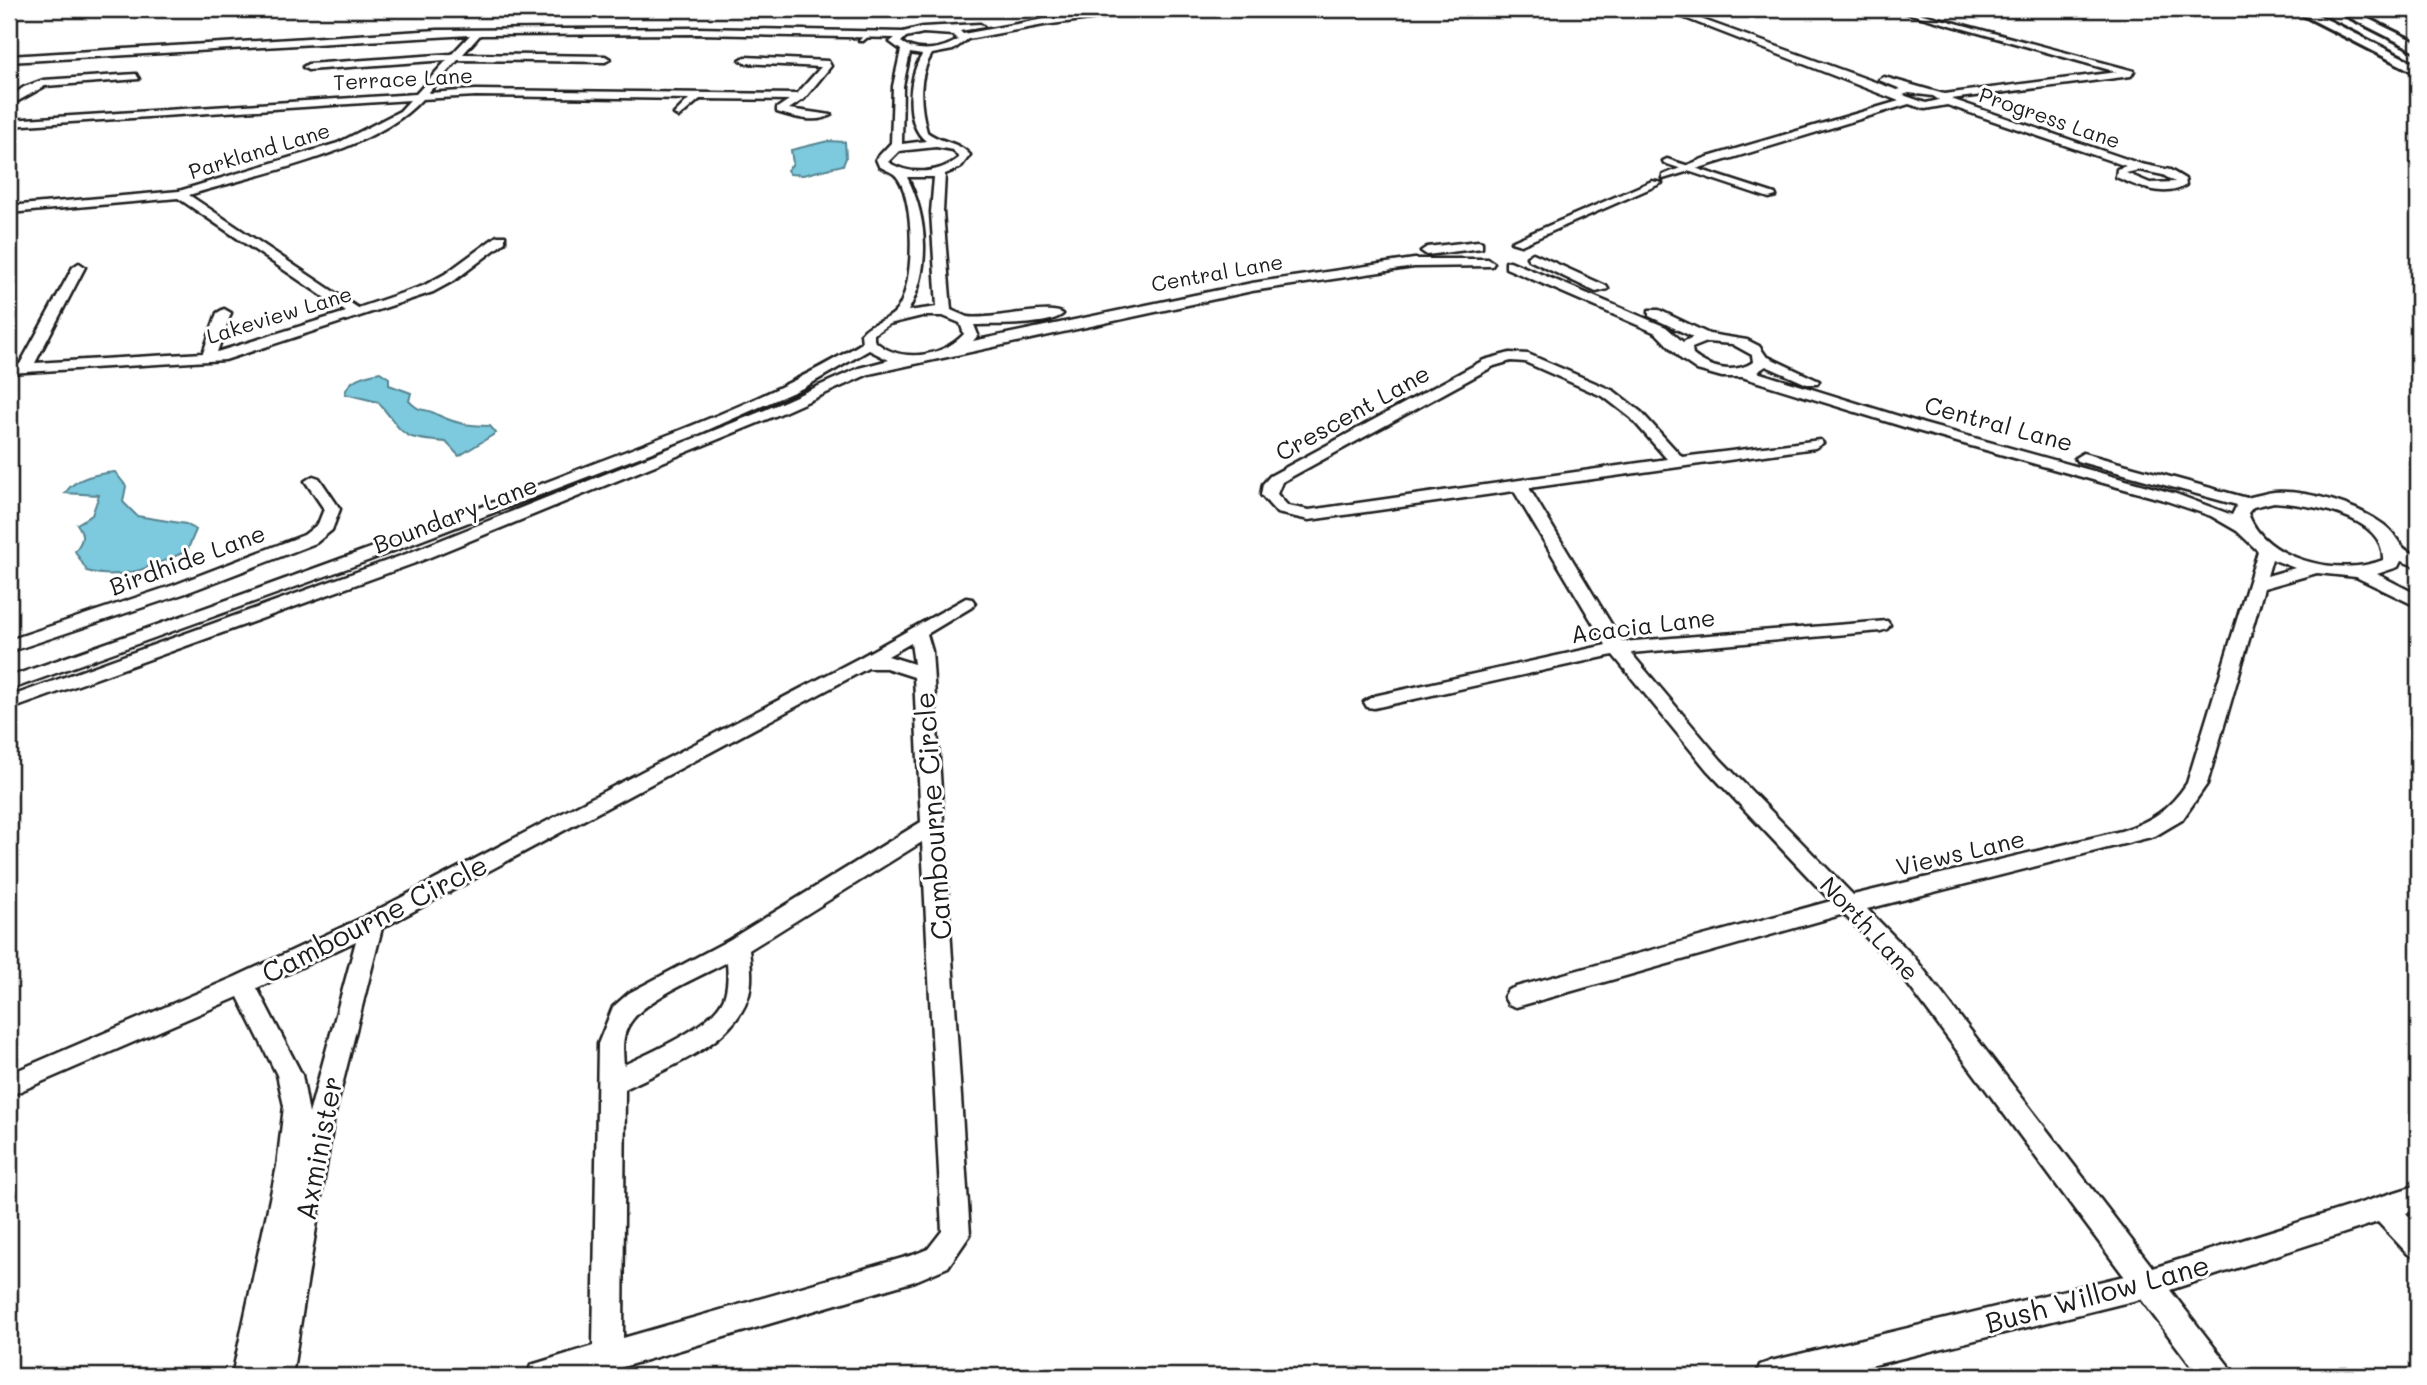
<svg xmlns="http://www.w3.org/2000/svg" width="2427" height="1385" font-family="Mali,sans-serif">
<rect width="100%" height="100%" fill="#fff"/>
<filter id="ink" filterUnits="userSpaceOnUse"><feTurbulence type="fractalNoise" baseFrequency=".0143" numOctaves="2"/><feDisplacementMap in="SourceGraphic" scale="14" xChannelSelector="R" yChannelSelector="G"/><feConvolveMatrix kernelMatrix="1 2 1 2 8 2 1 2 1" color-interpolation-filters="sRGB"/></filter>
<g filter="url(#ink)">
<g fill="#7dc9dd" stroke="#568490" stroke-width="2">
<polygon points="828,141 845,142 846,158 843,165 803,175 790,174 787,170 793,164 791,150"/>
<path d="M380,372L389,378V385L411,393L409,401C422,414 422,407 434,413C453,423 468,426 490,426L496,433L459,456L446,442C397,438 407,436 378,402L345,394C348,378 366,375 380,372Z"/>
<path d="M115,472L126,486L123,502L137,516L186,524L196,530L187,551C154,565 123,582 87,571L75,551C83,541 85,535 77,524L92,515L99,495L65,493C76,477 97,474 115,472Z"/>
</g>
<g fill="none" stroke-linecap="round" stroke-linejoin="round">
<g stroke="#1c1c1c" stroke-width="5">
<g id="pedestrian">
<polygon points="865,34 870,35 863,41 859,41"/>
<polygon points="1667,159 1775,194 1776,196 1769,198 1664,163 1663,161"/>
</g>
</g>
<g stroke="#1c1c1c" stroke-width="5">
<g id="minor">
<path d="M1141,9H1167L1044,25L968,39L953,50L932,54C917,78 920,106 927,132C941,143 958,141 970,155L960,168L945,174L943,212L951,310C956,312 962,315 967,317C988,321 1051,304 1063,314C1047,327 996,324 974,325L978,335L973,341L1252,283L1414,259H1488L1494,263L1492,266L1414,267L1252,291L869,374L775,416L418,562L9,710V697L406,554L765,410L859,368L889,360L869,350L805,387L694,436L370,560L9,690V677C192,613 375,548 557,478C661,437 766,402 862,343L861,334C870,322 882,323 893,314C917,295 916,191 894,174C890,171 883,169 879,166L876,159L891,143L893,86L901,50L890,42L895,38L697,34L480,35L463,54L605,56L610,59L605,62L458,60L428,93L476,90L797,94L821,67L745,63L740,60L745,57L828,61L831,66L804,99L789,109L831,115C817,124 793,117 777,112V108L789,100L700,99L679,117L674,114L689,99L476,96L422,99C375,152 257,174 189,195L358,308L423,286L445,274L497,236H505V242L455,280L433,292L225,360L9,373V365L20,364L73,267L79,263L85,267L35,363L203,353L217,313L224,309L231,313L217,352L346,312L178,198L9,213V206L179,191L338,143L400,111L410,100L9,126V120L416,94L447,60L308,70L303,67L308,64L452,54L470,35L9,62V56L438,30L697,28L903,32L923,27L980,24L984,27L960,31L963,34L1044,19ZM923,33L953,35L958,40C942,50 917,54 901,42L906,37ZM910,53L922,55C908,77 904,124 926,141L902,144L903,86ZM936,147L953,150L959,158C939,174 910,176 888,162L899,151ZM907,177H934L931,212L937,307L908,311C931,271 928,218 907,177ZM922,316H943L960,323L964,334C942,358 898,364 874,340V334L889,324Z"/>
<path d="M1662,9H1673L1897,90L1901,89L1879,80L1884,77L1944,94L2117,72L1904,12V9L2134,71L2131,76L1951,99L2141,164L2170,170L2185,179L2186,185C2166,199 2136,186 2116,177L2117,169L2126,166L1947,105L1925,109L1909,104L1663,179V175L1705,158L1899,101ZM1909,93L1933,96L1939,100L1926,103L1903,95ZM2139,170L2163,175L2175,182L2150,183L2126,173Z"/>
<polygon points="136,74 139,79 45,86 9,106 9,98 24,87 43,80"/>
<polygon points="1652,181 1662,183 1521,245 1511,242"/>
<polygon points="1478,241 1482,242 1482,248 1427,255 1421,251 1427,247"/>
<polygon points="1533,253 1606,286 1608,289 1596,292 1529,260 1527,257"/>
<path d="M1510,261L1666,327L1683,342L1693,337L1649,316V310H1659L1709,334L1747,340L1759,346L1766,356L1819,381L1817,384H1807L1766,366L1757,372L1924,424L2176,494L2232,515L2237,505L2077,461L2075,458L2083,453L2247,498C2256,496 2265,493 2274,492C2308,490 2357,505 2384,525C2401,538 2395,547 2418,556V567L2401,561L2398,567L2377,574L2418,595V607L2356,577L2317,573L2264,588L2207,784L2182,820L2155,836L1867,909L1914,957L2153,1268L2418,1185V1209L2406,1213L2418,1226V1258L2408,1254L2378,1222L2170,1290L2228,1365L2232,1376H2199L2141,1299L1830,1376H1756L1760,1365L1771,1361L2124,1276L1898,971L1844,914L1516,1007L1508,1004L1504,997L1508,990L1516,987L1831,901L1707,770L1613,655L1374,708L1367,707L1364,702L1374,696L1606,645L1514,491L1309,520L1277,513L1261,495L1263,484L1270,476L1484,360L1510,353L1528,354L1614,391L1641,412L1682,457L1820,440L1823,443L1815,448L1529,488L1622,642L1887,621L1890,625L1887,629L1881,631L1631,653L1721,760L1853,895L2121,831C2151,822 2170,809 2187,783L2258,551L2237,531L2211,516L2164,500L1914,430L1742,377H1722L1697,370L1681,359L1656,333L1506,268V262ZM1707,342L1732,344L1752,355L1753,362C1734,375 1709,368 1693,355L1692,348ZM1511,361L1525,362L1604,397L1631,418L1667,459L1309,510L1288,506L1277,494L1282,482L1494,366ZM2274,502C2309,505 2385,515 2383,560C2340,577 2264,561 2248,513L2253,507ZM2272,559L2274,560L2295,568L2267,576Z"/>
<polygon points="313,476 319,478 340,509 332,530 316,543 186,593 9,652 9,640 174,585 304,535 318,524 324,509 305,481"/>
<path d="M966,598L972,599L975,603L972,607L927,634L932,651L970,1235L948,1267L915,1281L592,1376H527L531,1365L593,1346L598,1044L613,1007L629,993L729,940L921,822L914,677L886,668H868L382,928L334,1117L292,1376H262L264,1366L262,1376H232L277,1166L284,1106L277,1075L238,997L9,1096V1074L235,977L364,917L859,658ZM911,643L914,664L888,656ZM922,842L942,1231L928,1249L913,1255L623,1338L625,1089C666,1068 731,1046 748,998C753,983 751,966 749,950ZM356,941L309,1114L302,1075L257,988ZM727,962C728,973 728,985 725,995C715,1026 651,1052 624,1065C623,1051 621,1036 630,1023C646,998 700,977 727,962Z"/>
</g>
</g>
<g stroke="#1c1c1c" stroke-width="6">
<g id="secondary">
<polygon points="2291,9 2306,9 2418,65 2418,74"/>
<polygon points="2333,9 2348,9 2418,43 2418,52"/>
</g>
</g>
<use href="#pedestrian" fill="#fff" fill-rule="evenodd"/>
<use href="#minor" fill="#fff" fill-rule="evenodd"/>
<use href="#secondary" fill="#fff" fill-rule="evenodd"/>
</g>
</g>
<g text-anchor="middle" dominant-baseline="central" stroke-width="6" stroke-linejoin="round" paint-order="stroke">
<g font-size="21" fill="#1c1c1c" stroke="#fff">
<text transform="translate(403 78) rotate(-3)">Terrace Lane</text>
<text transform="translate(2050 117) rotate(19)">Progress Lane</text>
<text transform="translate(259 150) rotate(-17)">Parkland Lane</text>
<text transform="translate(1217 272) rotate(-10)">Central Lane</text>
<text transform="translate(279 314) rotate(-17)">Lakeview Lane</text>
</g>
<g font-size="24" fill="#1c1c1c" stroke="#fff">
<text transform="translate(1352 412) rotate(-29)">Crescent Lane</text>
<text transform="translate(1999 423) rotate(15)">Central Lane</text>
<text transform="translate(455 514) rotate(-21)">Boundary Lane</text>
<text transform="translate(187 559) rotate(-20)">Birdhide Lane</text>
<text transform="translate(1643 625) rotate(-7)">Acacia Lane</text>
<text transform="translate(1960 852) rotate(-13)">Views Lane</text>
<text transform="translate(1870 928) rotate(47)">North Lane</text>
</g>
<g font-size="28" fill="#1c1c1c" stroke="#fff">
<text transform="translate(932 816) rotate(-94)">Cambourne Circle</text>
<text transform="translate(374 918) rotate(-27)">Cambourne Circle</text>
<text transform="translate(318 1148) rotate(-79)">Axminister</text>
<text transform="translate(2097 1293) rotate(-15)">Bush Willow Lane</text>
</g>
</g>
<rect width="2427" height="1385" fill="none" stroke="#fff" stroke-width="35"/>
<rect x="18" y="18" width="2392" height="1350" fill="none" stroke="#1c1c1c" stroke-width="2.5" filter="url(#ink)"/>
</svg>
